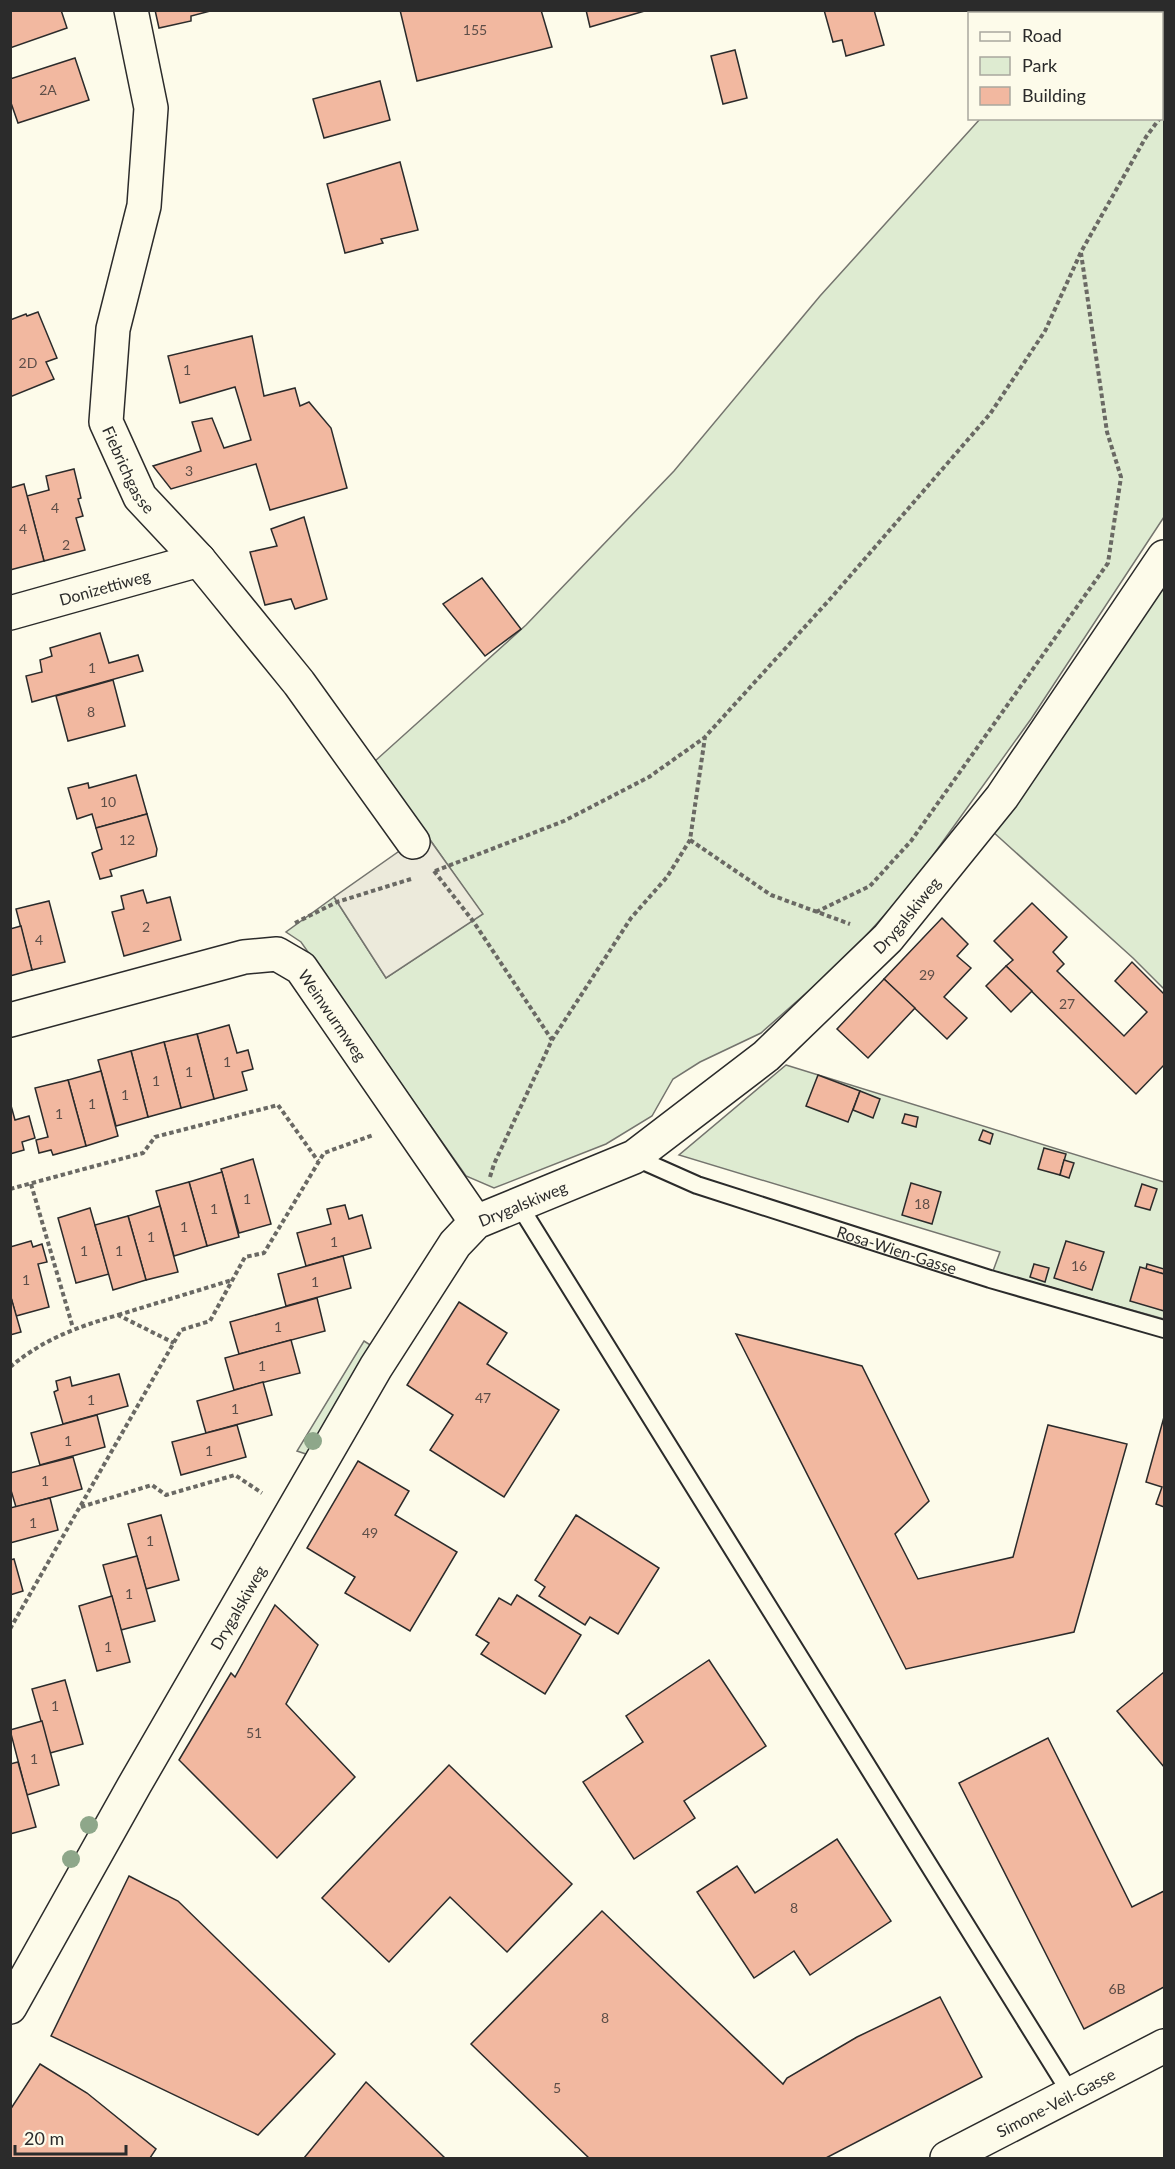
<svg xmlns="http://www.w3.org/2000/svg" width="1175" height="2169" font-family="Lato,sans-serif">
<rect width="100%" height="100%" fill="#fdfbea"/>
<g fill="#deebd1" stroke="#74746e" stroke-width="1.5">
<polygon points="1131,11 1164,11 1164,517 1031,719 913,883 847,957 761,1033 700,1062 673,1079 652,1116 606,1144 494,1188 466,1176 301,942 286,932 334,897 386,978 482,914 375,761 526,625 674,471 820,296 980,119 1162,118 1162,14 1126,13"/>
<polygon points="1164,584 1164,989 1133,958 992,831"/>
<polygon points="786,1065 1164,1182 1164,1319 993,1271 1000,1252 679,1155"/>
<polygon points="364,1341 375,1348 312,1456 297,1451"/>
</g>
<polygon fill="#eceadb" stroke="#74746e" stroke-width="1.5" points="425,833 483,914 386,978 334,897"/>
<g fill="#f2b8a0" stroke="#2b2b2b" stroke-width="1.5">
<polygon points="10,10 61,10 67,28 10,48"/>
<polygon points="155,10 214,10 191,16 191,21 159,28"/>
<polygon points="400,10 541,10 552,47 417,81"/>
<polygon points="586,10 648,10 590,27"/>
<polygon points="824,10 874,10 884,45 846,56 842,40 833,42"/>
<polygon points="735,50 747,98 723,104 711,56"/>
<polygon points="75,58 89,100 18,123 10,100 10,79"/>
<polygon points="380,81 390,120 324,138 313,99"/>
<polygon points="400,162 418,230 381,239 383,243 345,253 327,184"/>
<polygon points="38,312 57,358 46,362 54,379 10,397 10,320 26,314 27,316"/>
<polygon points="252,336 264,396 295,388 300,406 309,402 331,428 347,488 270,510 256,464 171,489 153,466 201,451 192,422 212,418 224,448 251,440 235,387 180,403 168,356"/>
<polygon points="74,469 81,498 78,499 83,516 76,518 85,550 44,561 27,496 49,490 46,476"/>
<polygon points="24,484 44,561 10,570 10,488"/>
<polygon points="304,517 327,599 295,609 291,599 265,605 250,552 277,546 271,529"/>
<polygon points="482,578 521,629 485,656 443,604"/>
<polygon points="100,633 109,663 138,655 143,671 32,702 26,676 42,672 40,660 52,656 50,648"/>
<polygon points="113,680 125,726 68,741 56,696"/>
<polygon points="136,775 147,814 96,828 92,814 77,819 68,788 88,783 89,788"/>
<polygon points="147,814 157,849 156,856 110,870 112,876 100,879 92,853 102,849 96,828"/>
<polygon points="143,890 147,903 170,897 181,940 124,956 112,912 124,909 121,896"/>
<polygon points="49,901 65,962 32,970 16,909"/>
<polygon points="1032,903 1067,937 1053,952 1064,964 1057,971 1124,1036 1147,1012 1115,981 1132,962 1164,994 1164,1065 1136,1094 1006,966 1013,960 994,941"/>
<polygon points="942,918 968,944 957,956 971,968 944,997 967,1018 947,1039 884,979"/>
<polygon points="21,926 32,970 10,976 10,929"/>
<polygon points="1006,966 1032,991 1011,1012 986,986"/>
<polygon points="884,979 915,1008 868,1058 837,1029"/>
<polygon points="229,1025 237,1053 248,1050 253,1069 242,1072 247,1090 214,1099 197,1034"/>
<polygon points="197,1034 214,1099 181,1108 164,1042"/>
<polygon points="164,1042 181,1108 148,1117 131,1051"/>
<polygon points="131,1051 148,1117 116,1126 98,1060"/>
<polygon points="101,1071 118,1136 86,1146 68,1080"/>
<polygon points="818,1075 860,1091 848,1122 806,1106"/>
<polygon points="68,1080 86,1146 53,1155 51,1150 39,1153 36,1140 48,1137 35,1088"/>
<polygon points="860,1091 880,1099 873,1118 853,1110"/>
<polygon points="10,1102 15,1120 29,1116 35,1138 22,1142 24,1150 10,1154"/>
<polygon points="905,1114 918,1117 916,1127 902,1123"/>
<polygon points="983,1130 993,1134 990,1144 979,1140"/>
<polygon points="1044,1148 1066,1154 1060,1175 1038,1169"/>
<polygon points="253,1159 271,1224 239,1233 221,1169"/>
<polygon points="1064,1160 1074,1163 1069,1178 1060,1175"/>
<polygon points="222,1172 239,1237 207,1246 189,1182"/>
<polygon points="189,1182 207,1246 174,1256 156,1191"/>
<polygon points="911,1183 941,1192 932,1224 902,1215"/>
<polygon points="1142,1184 1157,1189 1150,1210 1135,1206"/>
<polygon points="345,1205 349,1219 362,1215 371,1248 306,1266 297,1233 331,1224 327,1209"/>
<polygon points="160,1206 178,1272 146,1280 128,1216"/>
<polygon points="90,1208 109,1274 76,1283 58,1218"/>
<polygon points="128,1216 146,1280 113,1290 95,1225"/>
<polygon points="31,1241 33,1247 42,1244 47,1262 38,1264 49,1307 16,1316 10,1294 10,1247"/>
<polygon points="1066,1241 1104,1252 1092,1290 1054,1278"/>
<polygon points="343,1256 351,1288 286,1306 278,1274"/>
<polygon points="1034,1264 1049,1268 1045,1282 1030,1277"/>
<polygon points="1147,1264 1164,1269 1164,1274 1146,1269"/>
<polygon points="1140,1267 1164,1274 1164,1311 1130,1301"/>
<polygon points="10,1294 21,1332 10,1335"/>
<polygon points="317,1298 325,1331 239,1354 230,1322"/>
<polygon points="459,1302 507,1333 487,1364 559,1410 504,1497 430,1450 453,1415 407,1385"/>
<polygon points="736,1334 862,1366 929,1501 895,1534 918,1579 1013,1557 1048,1425 1127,1444 1074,1632 906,1669"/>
<polygon points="291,1340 300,1373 234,1390 225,1358"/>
<polygon points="119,1374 128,1406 63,1424 54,1392 58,1390 56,1381 70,1377 72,1386"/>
<polygon points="263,1382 272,1415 206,1433 197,1401"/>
<polygon points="97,1415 105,1447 40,1465 31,1433"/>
<polygon points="1164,1417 1164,1507 1156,1504 1162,1487 1146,1482"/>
<polygon points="237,1425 246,1457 181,1475 172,1442"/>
<polygon points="73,1457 82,1489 16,1507 10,1487 10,1473"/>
<polygon points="358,1461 409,1491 395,1515 457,1552 410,1631 345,1593 355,1577 307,1548"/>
<polygon points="50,1498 58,1530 10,1543 10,1508"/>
<polygon points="161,1515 179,1580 146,1589 128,1524"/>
<polygon points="576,1515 659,1568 618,1634 590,1617 585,1625 539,1596 545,1587 535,1580"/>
<polygon points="137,1556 155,1621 121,1630 103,1565"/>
<polygon points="14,1559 23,1591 10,1595 10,1560"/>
<polygon points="517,1595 581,1635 545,1694 481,1654 489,1643 476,1635 499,1598 511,1605"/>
<polygon points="112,1596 130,1662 97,1671 79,1606"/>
<polygon points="275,1605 318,1645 286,1704 355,1777 277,1858 179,1760 231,1673 235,1677"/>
<polygon points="709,1660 766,1746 684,1801 695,1818 634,1859 583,1782 643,1742 626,1716"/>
<polygon points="1164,1672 1164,1767 1117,1711"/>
<polygon points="65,1680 83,1744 50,1753 32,1689"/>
<polygon points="42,1721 59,1785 27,1795 10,1730"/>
<polygon points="1048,1738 1132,1907 1164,1891 1164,1987 1084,2029 959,1783"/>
<polygon points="18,1762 36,1827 10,1834 10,1764"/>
<polygon points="449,1765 572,1884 507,1952 450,1897 389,1962 322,1898"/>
<polygon points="837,1839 891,1921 810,1975 794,1951 754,1978 697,1892 737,1866 755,1893"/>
<polygon points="129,1876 178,1901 335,2054 258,2135 51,2036"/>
<polygon points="602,1911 783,2084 787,2078 857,2037 940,1997 982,2077 826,2158 589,2158 471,2044"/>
<polygon points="40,2064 87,2093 156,2149 150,2158 10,2158 10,2110"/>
<polygon points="366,2082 445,2158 304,2158"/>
</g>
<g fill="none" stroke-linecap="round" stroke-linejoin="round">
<g stroke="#2b2b2b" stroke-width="20">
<g id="service">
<path id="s1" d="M634,1157L697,1185L990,1279L1164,1329"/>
<polyline points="519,1205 1071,2094"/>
</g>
</g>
<g stroke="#2b2b2b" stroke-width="36">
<g id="minor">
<path id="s2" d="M131,10L151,108L144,206L113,329L106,422L140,497L199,560L299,683L413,842"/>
<path id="s3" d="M10,613L199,560"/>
<path id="s4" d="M10,1020L244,957L277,954L301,968L476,1222"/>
<path id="s5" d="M10,2007L135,1784L376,1367L455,1244L476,1222L634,1157L766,1056L888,938L1002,797L1164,557"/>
<path id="s6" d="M947,2158L1164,2046"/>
</g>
</g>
<g stroke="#6a6964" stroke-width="4" stroke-dasharray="4.5 3" stroke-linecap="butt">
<polyline points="690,840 771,895 850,924"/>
<polyline points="434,871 473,921 552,1040"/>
<polyline points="435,871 564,821 649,777 704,738"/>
<polyline points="816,912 870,886 911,841 1108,563 1121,477 1107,432 1081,253"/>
<polyline points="295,923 337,902 411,879"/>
<polyline points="490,1177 494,1164 552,1040 631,918 667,877 690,840 705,737 831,598 990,414 1045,331 1081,252 1146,137 1160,118"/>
<polyline points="31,1184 73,1328"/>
<polyline points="10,1189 143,1153 155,1137 278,1105 318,1161"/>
<polyline points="118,1315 232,1280"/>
<path d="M10,1367C44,1339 77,1327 118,1315L174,1343"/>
<polyline points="81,1507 152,1485 166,1495 235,1475 262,1493"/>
<polyline points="10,1629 181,1330 210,1321 245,1257 264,1253 324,1153 373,1135"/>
</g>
<use href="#service" stroke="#fdfbea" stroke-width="16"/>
<use href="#minor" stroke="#fdfbea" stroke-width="33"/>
</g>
<g fill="#8ea78a">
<circle cx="313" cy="1441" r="9"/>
<circle cx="89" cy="1825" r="9"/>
<circle cx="71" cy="1859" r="9"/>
</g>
<g text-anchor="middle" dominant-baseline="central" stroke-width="4.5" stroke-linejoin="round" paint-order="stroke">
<g font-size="14" fill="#5d4e48">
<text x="475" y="29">155</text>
<text x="48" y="89">2A</text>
<text x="28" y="362">2D</text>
<text x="187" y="369">1</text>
<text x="189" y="470">3</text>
<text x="55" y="507">4</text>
<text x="23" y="528">4</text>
<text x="66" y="544">2</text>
<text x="92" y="667">1</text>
<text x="91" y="711">8</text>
<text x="108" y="801">10</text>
<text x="127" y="839">12</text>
<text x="146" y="926">2</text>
<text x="39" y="939">4</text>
<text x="927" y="974">29</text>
<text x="1067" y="1003">27</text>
<text x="227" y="1061">1</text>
<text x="189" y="1071">1</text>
<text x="156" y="1080">1</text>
<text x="125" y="1094">1</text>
<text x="92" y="1103">1</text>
<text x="59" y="1113">1</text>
<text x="247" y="1198">1</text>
<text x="922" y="1203">18</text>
<text x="214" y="1208">1</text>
<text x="184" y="1226">1</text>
<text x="151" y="1236">1</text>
<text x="334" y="1241">1</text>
<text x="84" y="1250">1</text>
<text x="119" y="1250">1</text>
<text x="1079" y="1265">16</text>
<text x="26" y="1279">1</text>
<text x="315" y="1281">1</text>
<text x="278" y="1326">1</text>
<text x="262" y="1365">1</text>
<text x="483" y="1397">47</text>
<text x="91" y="1399">1</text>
<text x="235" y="1408">1</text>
<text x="68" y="1440">1</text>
<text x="209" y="1450">1</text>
<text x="45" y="1480">1</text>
<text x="33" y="1522">1</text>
<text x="370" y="1532">49</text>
<text x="150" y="1540">1</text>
<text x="129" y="1593">1</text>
<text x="108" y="1646">1</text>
<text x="55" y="1705">1</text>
<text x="254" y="1732">51</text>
<text x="34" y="1758">1</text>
<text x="794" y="1907">8</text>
<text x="1117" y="1988">6B</text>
<text x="605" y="2017">8</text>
<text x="557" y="2087">5</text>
</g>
<g font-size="16" fill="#2b2b2b" stroke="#fdfbea">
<text stroke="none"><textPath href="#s2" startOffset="471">Fiebrichgasse</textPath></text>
<text stroke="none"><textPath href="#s3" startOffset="98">Donizettiweg</textPath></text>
<text stroke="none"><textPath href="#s5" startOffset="1450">Drygalskiweg</textPath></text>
<text stroke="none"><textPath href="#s4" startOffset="360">Weinwurmweg</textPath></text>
<text stroke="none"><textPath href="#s5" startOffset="964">Drygalskiweg</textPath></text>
<text stroke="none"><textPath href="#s1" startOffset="279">Rosa-Wien-Gasse</textPath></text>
<text stroke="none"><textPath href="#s5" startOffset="460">Drygalskiweg</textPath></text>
<text stroke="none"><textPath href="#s6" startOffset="122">Simone-Veil-Gasse</textPath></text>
</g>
</g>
<rect width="1175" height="2169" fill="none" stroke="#2b2b2b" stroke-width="24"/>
<rect x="968" y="12" width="195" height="108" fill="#fdfbea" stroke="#a9a89e" stroke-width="1.5"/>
<rect x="980" y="32" width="30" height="9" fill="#fdfbea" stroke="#a9a89e" stroke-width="1.5"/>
<text x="1022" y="42" font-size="18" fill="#2b2b2b">Road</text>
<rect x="980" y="57" width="30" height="18" fill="#deebd1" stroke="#a9a89e" stroke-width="1.5"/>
<text x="1022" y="72" font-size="18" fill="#2b2b2b">Park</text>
<rect x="980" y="87" width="30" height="18" fill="#f2b8a0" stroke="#a9a89e" stroke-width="1.5"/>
<text x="1022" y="102" font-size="18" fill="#2b2b2b">Building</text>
<path d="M15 2145v9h111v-9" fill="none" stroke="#2b2b2b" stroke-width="3"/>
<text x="24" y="2145" font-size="18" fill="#2b2b2b" stroke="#fdfbea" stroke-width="4.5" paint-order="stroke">20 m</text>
</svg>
